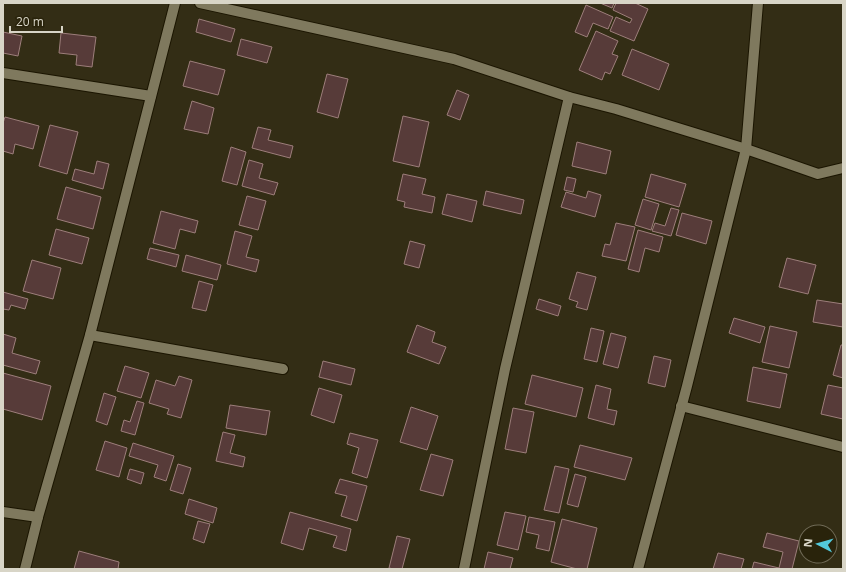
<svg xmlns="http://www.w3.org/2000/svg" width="846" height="572" font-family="'Open Sans',sans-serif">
<rect width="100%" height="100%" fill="#332d15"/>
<g fill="#573b39" stroke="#9d7e7b">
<polygon points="600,3 614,3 612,8"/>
<polygon points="616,3 635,3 648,9 634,41 610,31 616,17 630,23 632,19 613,10"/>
<polygon points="586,5 613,17 608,29 593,23 587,37 575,32"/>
<polygon points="199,19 235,29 231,42 196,32"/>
<polygon points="596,31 618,41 612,54 618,56 610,74 605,72 602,80 579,70"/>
<polygon points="3,32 22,36 18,56 3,53"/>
<polygon points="61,33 96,37 92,67 76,65 77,55 59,53"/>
<polygon points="241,39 272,47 267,63 237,55"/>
<polygon points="632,49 669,64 659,90 622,75"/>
<polygon points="190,61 225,70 218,95 183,86"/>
<polygon points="327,74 348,79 338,118 317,112"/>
<polygon points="457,90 469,95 460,120 447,115"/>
<polygon points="192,101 214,108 208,134 184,129"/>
<polygon points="403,116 429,122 419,167 393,161"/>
<polygon points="5,117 39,126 33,149 15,144 13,154 3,151 3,123"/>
<polygon points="50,125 78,132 67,174 39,166"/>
<polygon points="258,127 271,130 268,140 293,146 290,158 252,148"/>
<polygon points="577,142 611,151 606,174 572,166"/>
<polygon points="231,147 246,152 237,185 222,181"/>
<polygon points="249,160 263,164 259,178 278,183 274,195 242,186"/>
<polygon points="97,161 109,164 103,189 72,180 75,169 94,174"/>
<polygon points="403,174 426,179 422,194 435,197 432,213 404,207 405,202 397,200"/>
<polygon points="651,174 686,184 679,207 645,197"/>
<polygon points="567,177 576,179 573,192 564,190"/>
<polygon points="66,187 101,197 93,229 57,219"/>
<polygon points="486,191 524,200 521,214 483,205"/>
<polygon points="588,191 601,195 595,217 561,207 566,192 586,198"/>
<polygon points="447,194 477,201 472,222 442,214"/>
<polygon points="247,196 266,201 258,230 239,225"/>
<polygon points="643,199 659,204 651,230 635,225"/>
<polygon points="671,208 679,210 671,236 652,231 655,223 665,226"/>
<polygon points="161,211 198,221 195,233 180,229 175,249 153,243"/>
<polygon points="682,213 712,221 706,244 676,235"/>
<polygon points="616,223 635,227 626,261 602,256 605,244 610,245"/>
<polygon points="56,229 89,238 82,264 49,255"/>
<polygon points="638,230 663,237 659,252 645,248 639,272 628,269"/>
<polygon points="235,231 252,236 246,257 259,260 256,272 227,264"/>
<polygon points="410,241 425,245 419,268 404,264"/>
<polygon points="150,248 179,255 176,267 147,259"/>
<polygon points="186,255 221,265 217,280 182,271"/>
<polygon points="787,258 816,265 808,294 779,287"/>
<polygon points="32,260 61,268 53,299 23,291"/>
<polygon points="577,272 596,277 587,310 576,307 578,302 569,299"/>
<polygon points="199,281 213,285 206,311 192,308"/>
<polygon points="3,292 28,299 25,309 11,305 9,310 3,309"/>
<polygon points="539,299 561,306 558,316 536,309"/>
<polygon points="817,300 843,304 843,327 813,322"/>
<polygon points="734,318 765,327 760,343 729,333"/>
<polygon points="417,325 435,332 432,342 446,347 439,364 407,352"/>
<polygon points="770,326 797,332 789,368 762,362"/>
<polygon points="591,328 604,331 597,362 584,359"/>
<polygon points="611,333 626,337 618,368 603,364"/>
<polygon points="3,334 16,338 12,353 40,361 36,374 3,365"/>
<polygon points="841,345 843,345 843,378 833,375"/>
<polygon points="654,356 671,360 665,387 648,383"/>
<polygon points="323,361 355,369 351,385 319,377"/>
<polygon points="125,366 149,373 141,398 117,391"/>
<polygon points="753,367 787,374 780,408 747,401"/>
<polygon points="3,373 51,386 42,420 3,409"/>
<polygon points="532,375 583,388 576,417 525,404"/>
<polygon points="179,376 192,380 181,418 167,414 169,409 149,403 156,380 175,386"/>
<polygon points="596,385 611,389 607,409 617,411 614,425 588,418"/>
<polygon points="828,385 843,388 843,419 821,414"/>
<polygon points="319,388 342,395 334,423 311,415"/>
<polygon points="104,393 116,397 107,425 96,421"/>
<polygon points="137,401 144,403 135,435 121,431 124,420 130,422"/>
<polygon points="230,405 270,411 266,435 226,428"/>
<polygon points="411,407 438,416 427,450 400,442"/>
<polygon points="513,408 534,412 526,453 505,449"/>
<polygon points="223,432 235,435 230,453 245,457 243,467 216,461"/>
<polygon points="350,433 378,440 367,478 352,473 359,448 347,444"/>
<polygon points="105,441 127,448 119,477 96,470"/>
<polygon points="133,443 174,456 166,481 154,477 158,465 129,456"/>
<polygon points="580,445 632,458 625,480 574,467"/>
<polygon points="431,454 453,460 443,496 420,490"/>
<polygon points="178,464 191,468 183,494 170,490"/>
<polygon points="555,466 569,469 559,513 544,510"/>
<polygon points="130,469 144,473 141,484 127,479"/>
<polygon points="575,474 586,477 578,507 567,504"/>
<polygon points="340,479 367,486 357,521 341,516 347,496 335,493"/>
<polygon points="189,499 217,508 213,523 185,514"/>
<polygon points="290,512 351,529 346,551 333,547 337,536 309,528 303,550 281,543"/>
<polygon points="505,512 526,516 518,550 497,545"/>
<polygon points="529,517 555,522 549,551 536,548 539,535 526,532"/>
<polygon points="562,519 597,528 587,569 577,569 551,562"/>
<polygon points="198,521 210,524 204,543 193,539"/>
<polygon points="767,533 799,541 792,569 752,569 754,562 779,568 783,552 763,547"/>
<polygon points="397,536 410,539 402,569 394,569 389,568"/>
<polygon points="79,551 119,562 118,569 74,569"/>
<polygon points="488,552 513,558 510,569 484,569"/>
<polygon points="718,553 744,559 741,569 713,569"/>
</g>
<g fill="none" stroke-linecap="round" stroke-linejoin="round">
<g stroke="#1b1500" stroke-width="12">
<g id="street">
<polyline points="200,3 454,59 569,97 616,109 746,149 818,174 843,168"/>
<polyline points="3,73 151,96"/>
<polyline points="90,335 283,369"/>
<polyline points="681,406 843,447"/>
<polyline points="3,512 38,517"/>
<polyline points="25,569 38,517 90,335 175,3"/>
<polyline points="464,569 505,369 569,97"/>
<polyline points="638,569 687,386 746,149 758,3"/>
</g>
</g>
<use href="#street" stroke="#7f795e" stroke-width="10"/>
</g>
<rect width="846" height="572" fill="none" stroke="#d8d5c7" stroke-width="8"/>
<g transform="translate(818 544) rotate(276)"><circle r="19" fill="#29230b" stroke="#6f6a56"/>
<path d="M0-3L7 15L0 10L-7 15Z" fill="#53cadc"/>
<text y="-6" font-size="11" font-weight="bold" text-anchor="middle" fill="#d8d5c7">N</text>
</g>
<path d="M10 26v6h52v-6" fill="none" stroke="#d8d5c7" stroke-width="2"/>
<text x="16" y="26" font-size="12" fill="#d8d5c7" stroke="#29230b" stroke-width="3" paint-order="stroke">20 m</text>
</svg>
